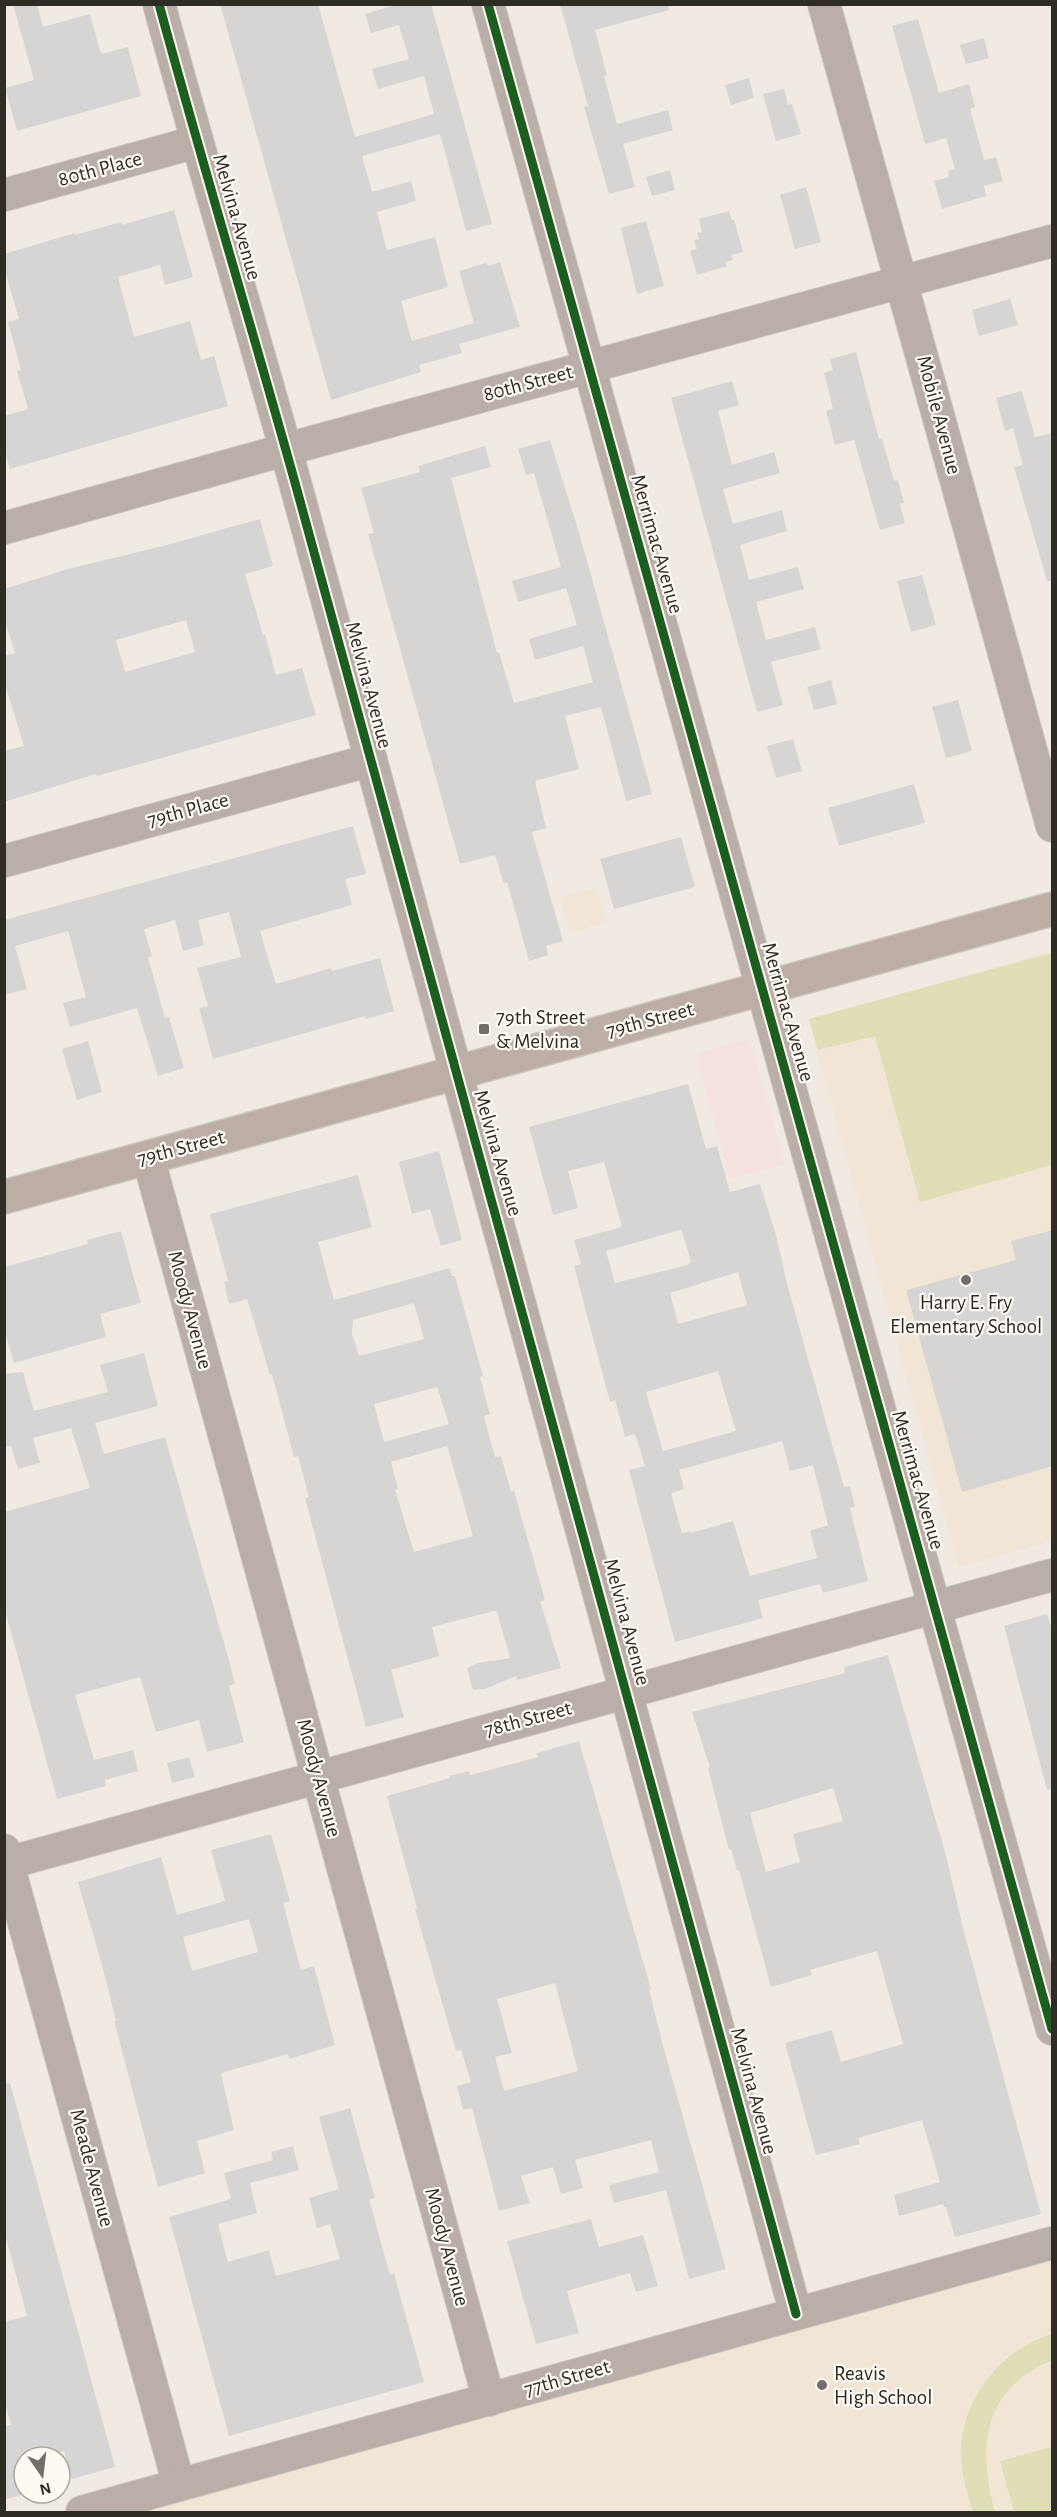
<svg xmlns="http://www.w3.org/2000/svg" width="1057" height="2517" font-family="'Alegreya Sans',sans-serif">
<rect width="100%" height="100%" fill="#f0eae2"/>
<polygon fill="#f4e2df" points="749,1039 785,1164 730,1179 696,1054"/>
<g fill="#f1e6d5">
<polygon points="597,887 606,922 570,933 560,897"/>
<polygon points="1052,951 1052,1541 959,1567 808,1019"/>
<polygon points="1052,2257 1052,2512 130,2512"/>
</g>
<g fill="#dfdeb7">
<polygon points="1052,953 1052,1165 920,1202 875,1036 818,1050 809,1019"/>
<path d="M1052,2334V2360C983,2389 977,2447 995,2512H973C968,2495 962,2477 961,2458C959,2402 999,2350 1052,2334Z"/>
<polygon points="1052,2447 1052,2512 1014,2512 1000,2461"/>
</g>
<g fill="#d7d5d4" fill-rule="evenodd">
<polygon points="13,4 37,4 43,27 90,14 101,54 128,47 141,96 17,131 5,88 34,80"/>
<polygon points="220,4 318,4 355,137 434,114 424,76 378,89 372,69 409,59 399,25 371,33 365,14 398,4 431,4 492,224 466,231 440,134 362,156 372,192 411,181 416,201 377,212 387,250 435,237 448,287 401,301 412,341 474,323 459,271 486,263 488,266 500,262 520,327 459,344 462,353 419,365 421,372 331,400"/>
<polygon points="560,4 668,4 669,10 595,30 607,75 604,76 617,124 668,110 673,130 623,144 635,187 609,194 584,107 588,106"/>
<polygon points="918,19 939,93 969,84 975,107 970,109 984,160 996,157 1003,181 984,186 986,196 942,209 934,181 949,177 948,171 955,169 946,138 925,144 892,26"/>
<polygon points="984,38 989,58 966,64 960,45"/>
<polygon points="749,78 754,98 731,105 725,85"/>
<polygon points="784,89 788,105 792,104 801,134 776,141 763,94"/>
<polygon points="670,170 675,190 652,196 646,177"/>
<polygon points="806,187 821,242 795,249 780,195"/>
<polygon points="174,210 193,277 165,285 160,265 118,277 134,337 190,321 201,360 214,356 228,406 10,469 4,448 4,416 28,409 17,371 21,370 8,322 19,319 4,267 4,254 75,233 75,235 121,222 122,225"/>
<polygon points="729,211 732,220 734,220 743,252 731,255 733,260 725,262 727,266 697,275 690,251 697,249 694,240 699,239 697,233 702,232 699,219"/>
<polygon points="646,221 664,286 637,294 621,228"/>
<polygon points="1010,299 1018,325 979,336 972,310"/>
<polygon points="856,352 879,439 882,438 894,481 898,480 904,503 900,504 905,523 880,530 854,440 835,445 826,411 833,409 824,373 833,370 830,359"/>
<polygon points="732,381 739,405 718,411 732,465 774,452 780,473 723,489 733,524 782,510 787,531 740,545 749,580 798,567 804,589 756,602 766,640 815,627 821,649 771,662 783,705 757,712 671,398"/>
<polygon points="1022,391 1035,437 1053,433 1053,581 1047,581 1014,467 1023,465 1013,428 1005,431 996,398"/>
<polygon points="550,440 580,536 652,794 626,801 601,707 565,716 579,769 535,781 546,828 532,832 563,941 546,946 548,955 529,961 507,882 504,884 495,855 460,864 368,534 374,533 361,488 420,472 418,466 485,446 491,467 451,478 497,653 499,652 514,703 593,682 583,646 535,660 529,639 577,625 566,588 518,602 512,581 561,567 534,473 526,475 518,449"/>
<path d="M260,519L273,566L245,574L263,635L265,634L276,675L302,668L316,715L97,776L96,774L4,802V751L24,746L4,681V656L15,653L4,618V589L68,569L163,546ZM186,620L195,652L125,672L116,640Z"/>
<polygon points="922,575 936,625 911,632 897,581"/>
<polygon points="831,680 837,704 814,710 807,687"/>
<polygon points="958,700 972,751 946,758 932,707"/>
<polygon points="793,739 802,771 776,778 767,746"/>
<polygon points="914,784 925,823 839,846 828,808"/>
<polygon points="353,826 366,874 345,879 352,905 260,931 276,984 331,968 332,971 380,958 394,1011 366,1019 365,1016 213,1059 199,1008 208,1006 197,968 241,957 229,912 198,920 204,945 183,951 175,920 144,929 152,956 148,957 165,1018 169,1017 184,1068 158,1076 137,1008 70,1027 63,1003 86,997 68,931 15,946 27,989 4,995 4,920"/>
<polygon points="681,837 695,887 614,909 600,859"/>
<polygon points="88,1041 102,1092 77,1100 62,1049"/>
<path d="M688,1084L706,1149L717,1146L730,1192L760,1184L776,1235L788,1287L844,1487L850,1486L855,1507L850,1508L868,1581L823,1593L820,1584L758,1600L763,1618L675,1642L629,1470L645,1466L635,1434L625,1437L615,1400L610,1402L574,1266L581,1264L574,1240L622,1227L604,1162L568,1171L578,1208L553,1215L529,1127ZM680,1230L682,1231L691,1262L688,1265L615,1283L606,1251ZM738,1272L747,1305L678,1324L670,1293ZM718,1371L736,1431L663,1451L646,1392ZM782,1441L790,1471L813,1465L828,1525L810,1531L817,1558L750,1576L733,1521L691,1533V1531L682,1533L671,1493L684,1489L679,1470Z"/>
<polygon points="439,1151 462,1240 441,1246 430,1209 412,1214 399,1162"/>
<path d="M358,1175L372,1227L318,1242L334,1300L450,1268L452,1276H455L483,1376L480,1377L490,1414L484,1416L495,1457L501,1456L511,1492L514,1491L545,1600L540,1601L561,1668L517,1680L516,1676L485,1689L473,1690L467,1668L478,1663L510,1658L497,1612L494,1611L432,1627L439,1656L391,1670L404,1717L366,1727L305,1498L309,1497L298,1456L294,1457L272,1374L270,1375L247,1299L229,1304L224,1282L228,1281L210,1214ZM414,1303L424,1339L359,1356L352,1334L353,1320ZM437,1387L449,1424L384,1442L374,1404ZM447,1446L473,1536L414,1552L395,1490L398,1489L391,1462Z"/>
<polygon points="1053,1230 1053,1466 962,1492 906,1290 1016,1260 1011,1241"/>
<polygon points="121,1231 141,1303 100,1314 106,1337 14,1363 4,1329 4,1267 88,1244 87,1240"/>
<polygon points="144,1353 158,1406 95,1423 104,1454 165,1437 228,1657 235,1684 229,1686 244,1742 207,1752 199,1720 156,1732 140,1677 75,1695 94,1760 133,1750 138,1771 105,1780 106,1786 57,1799 4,1607 4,1512 90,1488 71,1428 33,1438 40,1463 18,1469 11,1446 4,1447 4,1374 23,1372 34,1411 108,1392 100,1365"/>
<polygon points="1047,1614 1053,1632 1053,1789 1047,1790 1004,1626"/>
<path d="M888,1655L945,1852L964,1932L1041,2214L955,2237L946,2207H944L943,2204L899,2216L894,2195L940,2182L922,2120L858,2138L860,2144L816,2155L785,2043L832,2030L841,2062L903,2044L877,1951L810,1970L812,1975L771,1987L739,1870L737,1871L731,1849L729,1850L708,1768L710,1767L692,1712L845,1673L844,1667ZM833,1788L843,1821L793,1834L800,1862L766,1872L750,1813Z"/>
<path d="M579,1741L651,1989L649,1990L663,2046L726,2269L689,2279L666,2190L614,2203L609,2185L659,2172L651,2140L575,2160L583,2188L561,2194L553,2167L521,2176L530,2203L499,2211L472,2108L463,2110L457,2086L471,2082L461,2050L456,2051L415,1909L417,1908L387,1796L450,1778L449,1776L469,1771L470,1775L538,1757L537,1753ZM555,1983L578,2071L504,2091L495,2057L512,2053L497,1999Z"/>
<polygon points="189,1757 195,1777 172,1783 167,1763"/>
<path d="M271,1834L290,1901L283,1903L301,1970L314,1966L335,2045L289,2059L288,2054L221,2073L234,2130L197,2141L205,2173L158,2187L114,2021H116L102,1965L78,1882L161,1857L177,1915L225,1901L211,1850ZM249,1919L258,1952L192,1971L183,1937Z"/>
<polygon points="10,2083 115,2467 72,2479 64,2451 42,2457 24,2457 24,2494 4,2500 4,2426 11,2425 4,2398 4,2322 27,2316 6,2238 4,2238 4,2084"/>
<polygon points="350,2108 375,2198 369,2199 390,2275 394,2273 424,2382 229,2436 169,2217 231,2199 224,2173 273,2160 271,2152 293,2146 299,2170 250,2183 257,2213 218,2224 228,2262 269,2250 276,2276 340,2259 330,2224 317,2228 309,2198 339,2189 319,2117"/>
<polygon points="591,2219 599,2247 643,2235 658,2286 636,2292 630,2273 567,2291 579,2333 536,2344 507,2241"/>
</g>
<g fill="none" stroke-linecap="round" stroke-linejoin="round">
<g stroke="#ccc8c1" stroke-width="34">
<g id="minor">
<path d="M159,4C202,163 250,321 294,479C462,1091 628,1703 796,2314"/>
<polyline points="488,4 1052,2029"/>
<polyline points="824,4 1052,826"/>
<polyline points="4,195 196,142"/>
<polyline points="4,528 313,442 1052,241"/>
<polyline points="4,861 371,760"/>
<polyline points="148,1157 489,2400"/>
<polyline points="4,1850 179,2485"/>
<polyline points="4,1864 1052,1575"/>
<polyline points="82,2512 1052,2243"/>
</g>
</g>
<g stroke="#ccc8c1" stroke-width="36">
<polyline id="major" points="4,1197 1052,909"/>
</g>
<use href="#minor" stroke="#baaea8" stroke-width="32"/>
<use href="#major" stroke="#bcaea7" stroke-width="33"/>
<g stroke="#fefaf3" stroke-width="13">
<g id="cycleway">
<path d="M159,4C202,163 250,321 294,479C462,1091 628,1703 796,2314"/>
<polyline points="488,4 1052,2029"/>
</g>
</g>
<use href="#cycleway" stroke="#1b5e20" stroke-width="9"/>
</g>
<g fill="#736e67" stroke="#fefaf3" stroke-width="2">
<rect x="478" y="1023" width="12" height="12" rx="3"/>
<circle cx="966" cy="1280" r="6"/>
<circle cx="822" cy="2385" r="6"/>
</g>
<g text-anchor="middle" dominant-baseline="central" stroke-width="4.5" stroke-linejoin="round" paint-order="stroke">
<g font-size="21" fill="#2f2b25" stroke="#fefaf3">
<text transform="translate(100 169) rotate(-15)">80th Place</text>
<text transform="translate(237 217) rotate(74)">Melvina Avenue</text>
<text transform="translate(528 383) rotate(-15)">80th Street</text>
<text transform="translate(939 415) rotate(75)">Mobile Avenue</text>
<text transform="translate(657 544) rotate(74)">Merrimac Avenue</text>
<text transform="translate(369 685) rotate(75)">Melvina Avenue</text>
<text transform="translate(188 810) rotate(-15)">79th Place</text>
<text transform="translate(788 1012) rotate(74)">Merrimac Avenue</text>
<text transform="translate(650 1020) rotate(-15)">79th Street</text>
<text transform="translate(181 1148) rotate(-15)">79th Street</text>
<text transform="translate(498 1153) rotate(74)">Melvina Avenue</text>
<text transform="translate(190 1310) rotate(75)">Moody Avenue</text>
<text transform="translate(918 1480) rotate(74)">Merrimac Avenue</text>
<text transform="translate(627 1622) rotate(75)">Melvina Avenue</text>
<text transform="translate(528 1719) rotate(-15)">78th Street</text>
<text transform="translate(319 1778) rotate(75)">Moody Avenue</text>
<text transform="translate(754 2091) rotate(75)">Melvina Avenue</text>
<text transform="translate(92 2168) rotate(75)">Meade Avenue</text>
<text transform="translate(447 2247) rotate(75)">Moody Avenue</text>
<text transform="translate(567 2378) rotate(-16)">77th Street</text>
</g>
<g font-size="21" fill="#2f2b25" stroke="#fefaf3" text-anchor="start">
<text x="496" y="1017">79th Street<tspan x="496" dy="24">&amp; Melvina</tspan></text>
<text x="966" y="1302" text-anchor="middle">Harry E. Fry<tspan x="966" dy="24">Elementary School</tspan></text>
<text x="834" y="2373">Reavis<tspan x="834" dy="24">High School</tspan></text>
</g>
</g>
<rect width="1057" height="2517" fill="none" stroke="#2f2b25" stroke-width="12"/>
<g transform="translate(42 2475) rotate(166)"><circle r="28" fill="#fefaf3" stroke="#aba7a1" stroke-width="1.5"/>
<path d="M0-4.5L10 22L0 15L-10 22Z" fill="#736e67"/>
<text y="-9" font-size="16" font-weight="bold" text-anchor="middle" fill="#2f2b25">N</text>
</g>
</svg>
